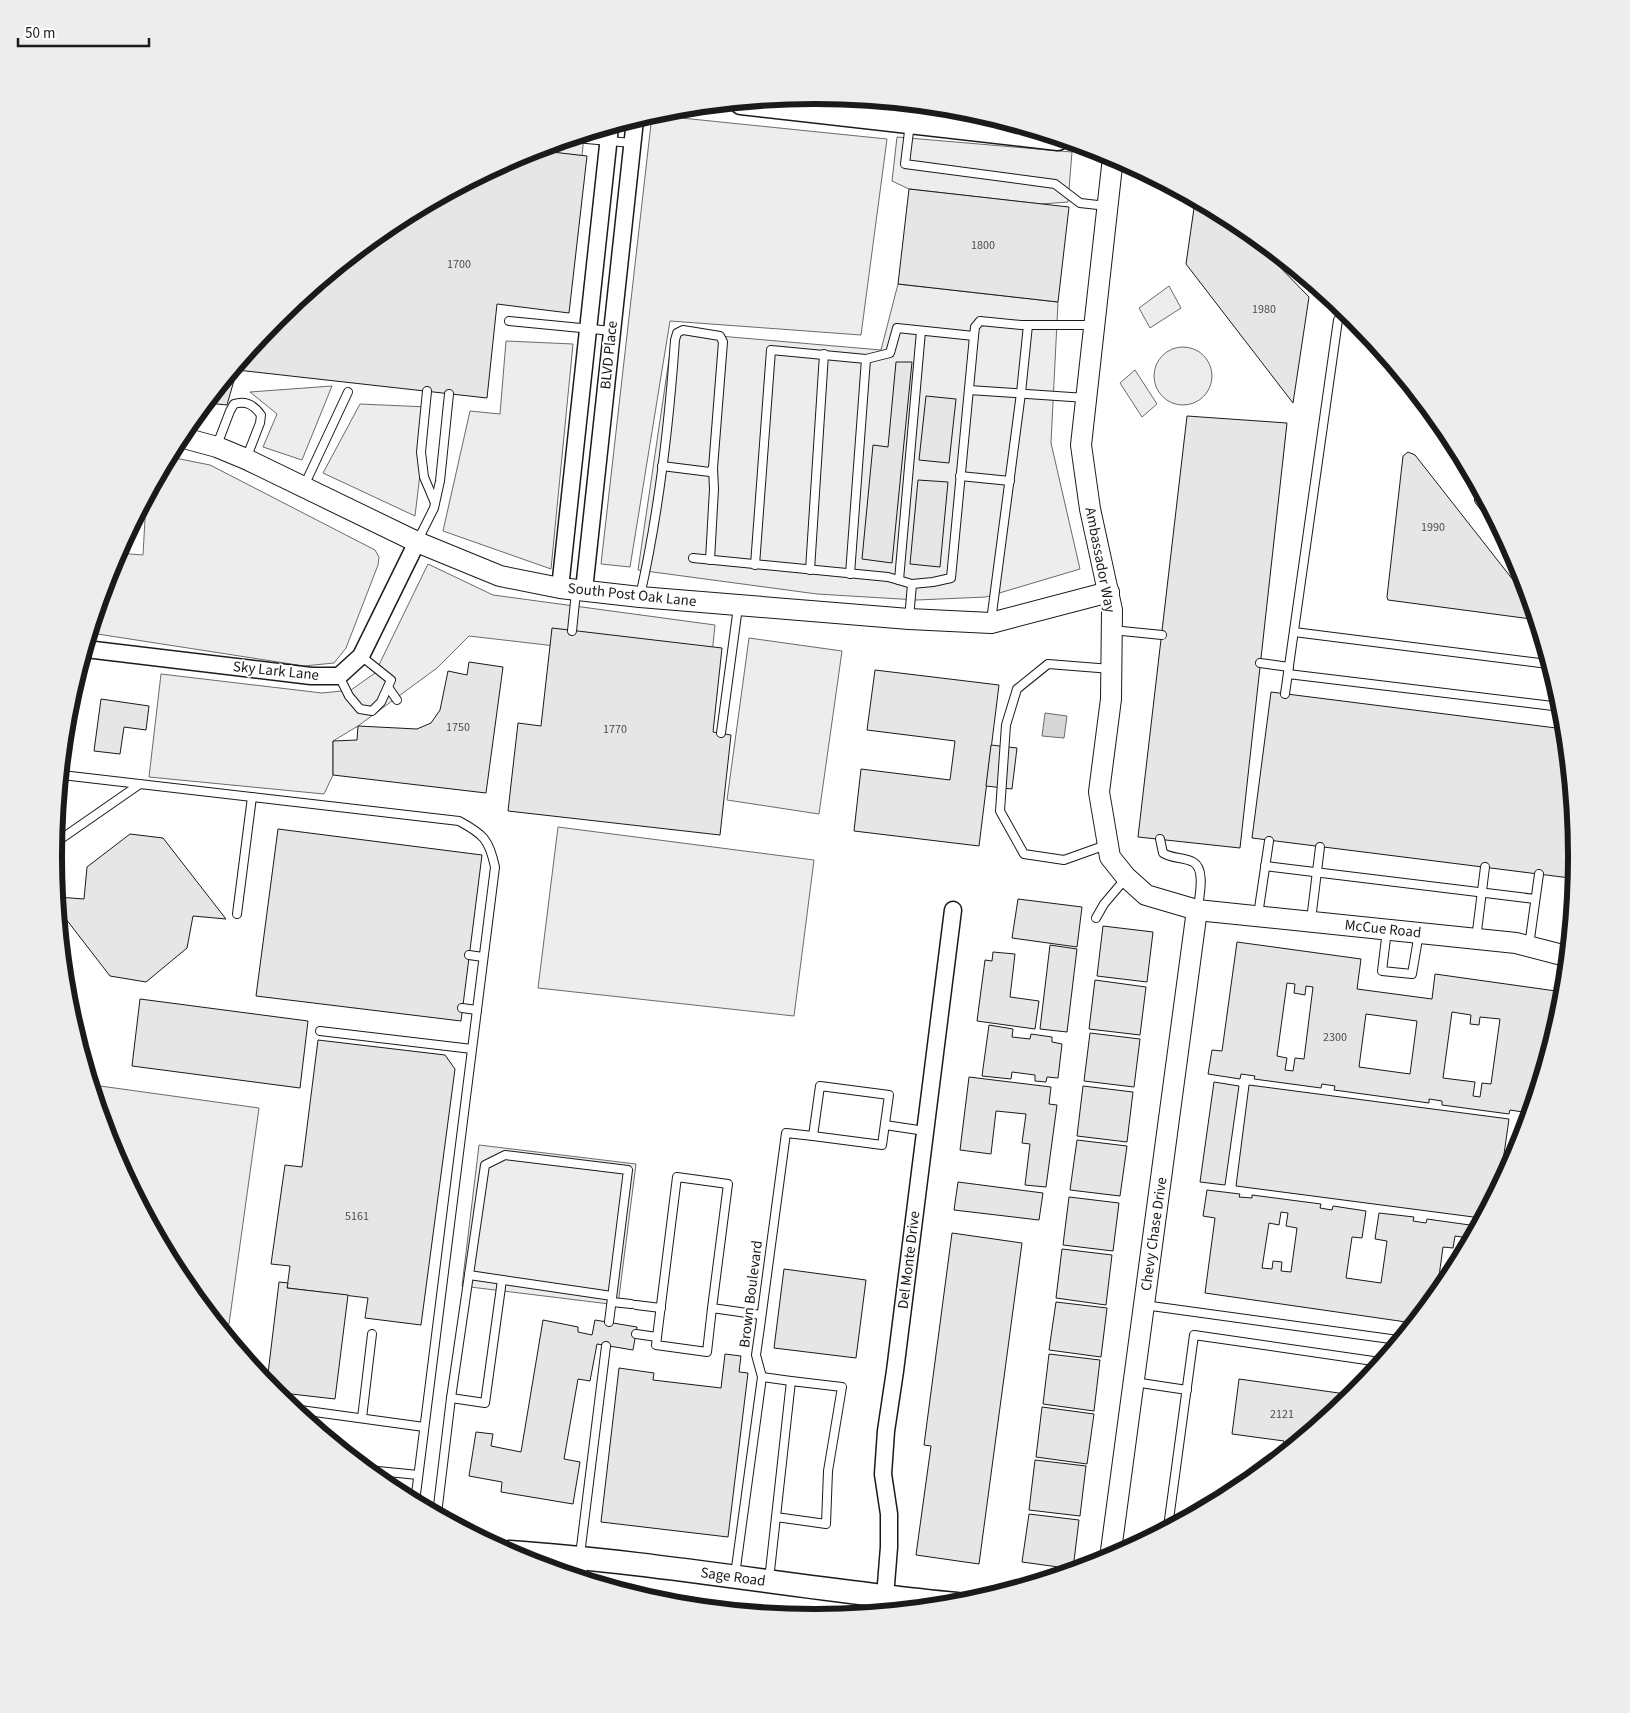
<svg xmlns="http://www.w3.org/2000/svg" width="1630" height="1713" font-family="'Source Sans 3',sans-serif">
<rect width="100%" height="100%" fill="#fff"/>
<g fill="#ededed" stroke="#6a6a6a">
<polygon points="652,115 887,139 861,335 670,321 630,567 601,564"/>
<polygon points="584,135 582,156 534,150"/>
<polygon points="897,137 1072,152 1068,202 1041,204 909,189 892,181"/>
<polygon points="898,284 1058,302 1051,443 1080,569 986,597 917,600 817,594 638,570 673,332 881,350"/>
<polygon points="1169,286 1181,308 1150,328 1139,308"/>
<polygon points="506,341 573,344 551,569 443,531 470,411 500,414"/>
<circle cx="1183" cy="376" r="29"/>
<polygon points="1135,370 1157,404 1142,417 1120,383"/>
<polygon points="332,386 302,460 263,447 277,414 250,392"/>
<polygon points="360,404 428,407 415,516 323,473"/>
<polygon points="170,457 210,465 375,550 379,557 378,565 346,648 334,663 304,666 91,633 112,565 118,553 143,555 146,501"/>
<polygon points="428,564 493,595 715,625 711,664 469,636 437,668 358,726 333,741 333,775 324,794 149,777 161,674 322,693 351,690 375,673"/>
<polygon points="749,638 842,651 819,814 727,800"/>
<polygon points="558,827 814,860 794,1016 538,988"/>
<polygon points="93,1085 259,1108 229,1324 217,1322 182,1279 112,1148"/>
<polygon points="479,1145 636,1164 618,1305 462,1286"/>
</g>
<polygon fill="#d7d7d7" stroke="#6a6a6a" points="1045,713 1067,716 1064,738 1042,736"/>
<g fill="#e6e6e6" stroke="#1a1a1a" fill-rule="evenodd">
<polygon points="534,150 587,156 569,313 497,304 487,398 237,370 227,405 207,403 277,318 392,223 524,153"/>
<polygon points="909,189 1069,207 1058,302 898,284"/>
<polygon points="1195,201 1236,222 1309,297 1293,403 1186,264"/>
<polygon points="896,362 912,362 892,563 862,559 873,445 888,447"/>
<polygon points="926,396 956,399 949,463 919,460"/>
<polygon points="1187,416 1287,423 1240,848 1138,837"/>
<polygon points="1408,452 1415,455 1528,599 1534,616 1531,619 1388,600 1387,597 1403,456"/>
<polygon points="918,480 948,482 940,567 910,564"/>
<polygon points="552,628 722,648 713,732 731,735 720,835 508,811 518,723 541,726"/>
<polygon points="469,662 503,667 486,793 333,775 333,741 357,740 358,726 417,729 431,723 440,710 448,671 467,675"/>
<polygon points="875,670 999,685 979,846 854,831 861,769 950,780 955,741 867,730"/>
<polygon points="1271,692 1564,729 1575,841 1570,878 1252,838"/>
<polygon points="101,699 149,706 146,730 124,727 120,754 94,751"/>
<polygon points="991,745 1017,748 1012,789 986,786"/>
<polygon points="278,829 482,855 461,1021 256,996"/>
<polygon points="130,834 163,838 226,919 193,916 187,948 146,982 110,976 59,910 58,897 84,899 87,867"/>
<polygon points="1018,899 1082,907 1077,947 1012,938"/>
<polygon points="1103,926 1153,932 1147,982 1097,976"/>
<path d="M1237,942L1361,959L1357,989L1432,999L1435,974L1563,992L1562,1005L1528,1116L1522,1115L1523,1112L1510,1110L1509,1114L1442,1105V1101L1429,1099V1103L1334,1090L1335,1086L1322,1084L1321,1088L1254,1079L1255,1076L1241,1074L1240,1079L1208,1074L1212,1050L1222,1051ZM1287,983L1295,984L1294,993L1305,995L1306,986L1313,987L1304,1059L1295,1058L1293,1071L1285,1070L1287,1058L1277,1056ZM1452,1012L1471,1015L1470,1024L1479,1025L1480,1017L1500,1019L1491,1084L1482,1083L1480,1097L1473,1096L1475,1082L1443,1078ZM1366,1014L1417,1021L1410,1074L1359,1067Z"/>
<polygon points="1050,945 1077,949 1067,1032 1040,1029"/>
<polygon points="993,952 1015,954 1010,997 1039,1001 1035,1029 977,1021 985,960 992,961"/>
<polygon points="1095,980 1146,987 1140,1035 1089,1029"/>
<polygon points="140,999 308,1021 300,1088 132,1066"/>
<polygon points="989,1025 1013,1029 1012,1037 1030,1039 1031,1034 1052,1037 1052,1042 1062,1044 1058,1078 1047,1077 1046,1082 1035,1081 1035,1075 1012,1072 1011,1079 982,1076"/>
<polygon points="1090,1033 1140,1039 1134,1087 1084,1081"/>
<polygon points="318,1040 445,1055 455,1069 421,1325 365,1318 368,1298 287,1288 290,1266 271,1264 285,1165 302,1167"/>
<polygon points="969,1077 1051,1087 1049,1104 1057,1105 1046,1187 1025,1185 1030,1144 1022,1143 1026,1114 996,1111 991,1154 960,1150"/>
<polygon points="1214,1082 1239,1086 1225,1185 1200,1182"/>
<polygon points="1249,1085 1509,1119 1500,1182 1481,1218 1236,1186"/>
<polygon points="1083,1086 1133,1092 1127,1142 1077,1136"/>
<polygon points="1077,1140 1127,1146 1120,1196 1070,1190"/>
<polygon points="958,1182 1043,1193 1039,1220 954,1210"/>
<path d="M1207,1190L1240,1194L1239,1197L1252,1198V1195L1321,1204L1320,1208L1332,1210L1333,1206L1366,1211L1362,1238L1352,1237L1346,1278L1381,1283L1387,1241L1375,1239L1379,1213L1414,1217L1413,1221L1426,1223L1427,1219L1477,1226L1464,1250L1460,1249L1462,1237L1455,1236L1453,1248L1443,1247L1437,1291H1438L1413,1323L1205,1293L1215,1218L1203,1216ZM1281,1212L1288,1213L1286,1226L1297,1228L1291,1272L1281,1271L1282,1262L1273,1261L1272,1269L1262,1268L1269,1223L1279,1225Z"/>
<polygon points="1069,1197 1119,1203 1113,1251 1063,1245"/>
<polygon points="952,1233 1022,1243 979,1564 916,1555 931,1446 924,1445"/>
<polygon points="1062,1249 1112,1255 1106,1305 1056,1298"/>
<polygon points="784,1269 866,1280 856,1358 774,1348"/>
<polygon points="279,1282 288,1283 287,1288 348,1295 335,1399 274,1392 267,1382"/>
<polygon points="1056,1302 1107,1308 1101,1357 1049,1350"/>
<polygon points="543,1320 578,1327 578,1332 592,1335 595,1320 637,1327 633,1350 597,1344 590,1381 578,1379 564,1459 580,1462 573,1504 501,1492 502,1482 469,1476 476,1432 493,1434 491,1446 521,1452"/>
<polygon points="725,1354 741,1356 739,1372 748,1373 728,1537 601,1522 619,1368 654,1373 653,1380 721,1388"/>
<polygon points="1049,1354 1100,1360 1094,1411 1043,1404"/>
<polygon points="1239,1379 1353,1395 1283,1453 1284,1441 1232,1434"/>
<polygon points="1042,1407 1094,1414 1087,1464 1036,1457"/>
<polygon points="1035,1460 1086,1466 1080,1516 1029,1510"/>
<polygon points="1029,1514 1079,1520 1073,1569 1022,1562"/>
</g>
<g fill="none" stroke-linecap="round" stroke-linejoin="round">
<g stroke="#1a1a1a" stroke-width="10">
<g id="service">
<polyline points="910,123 905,164 1055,184 1080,203 1107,206"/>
<polyline points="575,138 632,143"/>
<polyline points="509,321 612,331"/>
<polyline points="969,390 1086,398"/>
<polyline points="427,391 421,452 424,477 435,503"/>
<path d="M217,445L230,411L234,404C246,400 254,405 261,415L260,423L246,459"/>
<polyline points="662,466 710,472 713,468"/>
<polyline points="960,476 1010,481"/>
<polyline points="304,486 348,392"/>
<polyline points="1480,494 1479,500 1493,518"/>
<polyline points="417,542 434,508 440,481 449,394"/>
<polyline points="693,558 888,577 912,584"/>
<polyline points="755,565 771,350 866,359 890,353 897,328 974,336"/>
<polyline points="810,570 824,354"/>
<polyline points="850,574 866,359"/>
<polyline points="899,580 921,331"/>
<path d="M640,596C659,512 669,425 675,340L677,333L683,330L720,336L723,342L713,468L714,489L710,560"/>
<polyline points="909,619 912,584 933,582 951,578 974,336 975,327 980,321 1021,325 1092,325"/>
<polyline points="991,621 1021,393 1028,325"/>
<polyline points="1112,630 1162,635"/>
<polyline points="572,631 576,592"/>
<polyline points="1294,632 1548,664"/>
<polyline points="1260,663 1289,667"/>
<polyline points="1288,674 1561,707"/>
<polyline points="339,676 349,696 360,709 372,711 381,702 391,680 361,656"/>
<polyline points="388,687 397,700"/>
<polyline points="1285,694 1338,320 1345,312"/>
<polyline points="721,733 738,607"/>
<path d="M62,775L459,821C483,834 489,839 495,867L415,1502"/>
<path d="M1160,839L1163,853C1172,859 1184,857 1193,862C1206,869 1199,897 1198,908"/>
<polyline points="55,843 140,784"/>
<polyline points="1106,845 1064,860 1024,854 1000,811 1006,725 1017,689 1048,664 1111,669"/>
<polyline points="1265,866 1535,899"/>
<polyline points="237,914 252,797"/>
<polyline points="1258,915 1269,841"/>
<polyline points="1096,918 1104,904 1126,878"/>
<polyline points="1311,920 1320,847"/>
<polyline points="1387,930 1382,971 1412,974 1419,933"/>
<polyline points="1476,939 1485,867"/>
<polyline points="1529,946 1539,874"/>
<polyline points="469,955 483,957"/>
<polyline points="67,987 72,993 69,1008"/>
<polyline points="462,1008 477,1010"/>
<polyline points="320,1031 472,1049"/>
<polygon points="820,1086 889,1095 882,1145 813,1136"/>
<polyline points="885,1125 925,1131"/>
<polyline points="469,1275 612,1296"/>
<polyline points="612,1302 631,1304"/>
<polyline points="636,1305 661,1308"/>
<polyline points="1144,1305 1398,1340"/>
<polyline points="712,1308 728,1184 677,1177 656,1345 707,1352 712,1308 761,1315"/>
<polyline points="636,1334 657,1337"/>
<polyline points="762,1377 791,1381"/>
<polyline points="1134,1382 1187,1390"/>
<polyline points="451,1398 485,1403 502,1280"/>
<polyline points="293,1409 424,1427"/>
<polyline points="362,1418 372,1334"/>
<polyline points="368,1470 418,1475"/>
<polyline points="437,1514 451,1398 485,1165 505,1155 628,1170 609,1322"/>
<polyline points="1168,1527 1194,1335 1380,1362"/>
<polyline points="580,1555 606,1346"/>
<polyline points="735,1575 762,1377 756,1355 760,1327 786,1133 813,1136"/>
<polyline points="769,1580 791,1381 842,1387 828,1471 826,1524 776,1517"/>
</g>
</g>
<g stroke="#1a1a1a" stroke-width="19">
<g id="minor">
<polyline points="560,588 610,127"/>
<polyline points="584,590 635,120"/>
<polyline points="86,649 311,676 339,676 361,656 417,542"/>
<polyline points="578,1576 580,1557"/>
<polyline points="885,1597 889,1547 889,1514 883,1474 886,1431 895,1371 953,910"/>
</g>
</g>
<g stroke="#1a1a1a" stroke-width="22">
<g id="tertiary">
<polyline points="1113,157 1081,445 1090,509 1112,610 1111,699 1099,792 1110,857 1126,877 1146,895 1197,910 1516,943 1566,956"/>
<polyline points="180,437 217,447 246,459 417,542 500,576 560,588 640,597 909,619 991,623 1109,592"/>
<polyline points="1110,1558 1197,910"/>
</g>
</g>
<g stroke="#1a1a1a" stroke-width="25">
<g id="secondary">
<polyline points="741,103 1058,139"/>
<path d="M509,1552C659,1562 808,1590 957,1604"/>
</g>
</g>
<use href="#service" stroke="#fff" stroke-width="8"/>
<use href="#minor" stroke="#fff" stroke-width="16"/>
<use href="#tertiary" stroke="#fff" stroke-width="20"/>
<use href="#secondary" stroke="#fff" stroke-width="22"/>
</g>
<g text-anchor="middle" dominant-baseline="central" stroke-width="4" stroke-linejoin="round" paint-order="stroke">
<g font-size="12" fill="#4d4d4d">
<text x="983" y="245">1800</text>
<text x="459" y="264">1700</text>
<text x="1264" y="309">1980</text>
<text x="1433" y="527">1990</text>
<text x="458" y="727">1750</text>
<text x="615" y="729">1770</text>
<text x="1335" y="1037">2300</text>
<text x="357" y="1216">5161</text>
<text x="1282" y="1414">2121</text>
</g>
<g font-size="15" fill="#1a1a1a" stroke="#fff">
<text transform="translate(609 355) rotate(-84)">BLVD Place</text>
<text transform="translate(1100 560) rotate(79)">Ambassador Way</text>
<text transform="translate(632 595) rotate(6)">South Post Oak Lane</text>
<text transform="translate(276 671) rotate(6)">Sky Lark Lane</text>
<text transform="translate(1383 929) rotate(6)">McCue Road</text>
<text transform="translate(1154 1234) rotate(-82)">Chevy Chase Drive</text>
<text transform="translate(909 1260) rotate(-83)">Del Monte Drive</text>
<text transform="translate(751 1294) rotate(-83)">Brown Boulevard</text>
<text transform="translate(733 1577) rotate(8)">Sage Road</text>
</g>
</g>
<path d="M0 0H1630V1713H0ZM814 104H816A752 752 0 0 1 1568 856V857A752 752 0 0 1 816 1609H814A752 752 0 0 1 62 857V856A752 752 0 0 1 814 104Z" fill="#ededed" fill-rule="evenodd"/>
<path fill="none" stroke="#1a1a1a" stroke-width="6" d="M814 104H816A752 752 0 0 1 1568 856V857A752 752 0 0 1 816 1609H814A752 752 0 0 1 62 857V856A752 752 0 0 1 814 104Z"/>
<path d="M18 38v8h131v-8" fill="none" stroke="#1a1a1a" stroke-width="2.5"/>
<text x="25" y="38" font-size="15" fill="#1a1a1a" stroke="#ffffff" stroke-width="4" paint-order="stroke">50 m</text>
</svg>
